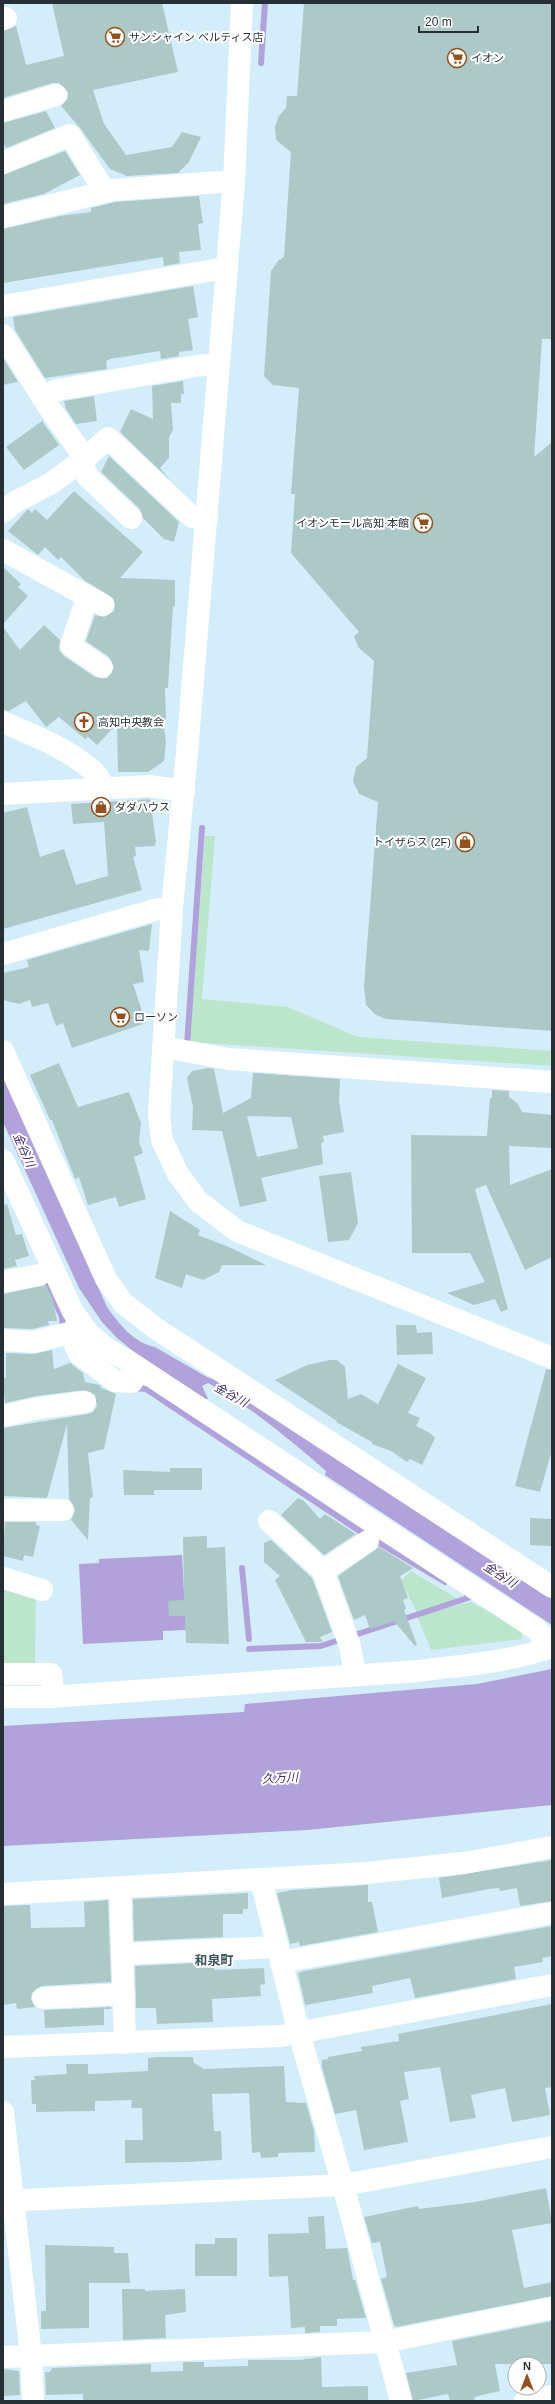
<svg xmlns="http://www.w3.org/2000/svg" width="555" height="2404" font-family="Arial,'Noto Sans JP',sans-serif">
<rect width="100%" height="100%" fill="#d4edfa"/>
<g fill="#bbe6cc">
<polygon points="205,836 215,836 202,999 288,1007 358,1037 552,1051 552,1066 189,1042"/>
<polygon points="411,1571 463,1602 417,1613 401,1580"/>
<polygon points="3,1587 36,1596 35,1663 3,1665"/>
<polygon points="471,1602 522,1630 522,1639 431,1650 417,1616"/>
</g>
<g fill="#b2a2db">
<path d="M3,1073L107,1307C119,1324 134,1343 155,1347L207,1377L219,1381L552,1596V1625L325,1475L326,1471C289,1439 251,1407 208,1383L202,1386L208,1399H205L144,1360L117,1338L102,1322L79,1288L3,1122Z"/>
<polygon points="182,1555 186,1630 163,1631 163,1640 83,1644 79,1564 99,1563 99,1559"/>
<polygon points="552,1669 552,1805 308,1830 3,1846 3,1726 244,1712 245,1704 477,1684"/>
</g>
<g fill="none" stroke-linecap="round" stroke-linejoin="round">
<g stroke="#b2a2db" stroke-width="6">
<polyline points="261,63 265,3"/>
<polyline points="190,1045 187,1045 202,828"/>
<polyline points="46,1280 62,1317 63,1330"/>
<polyline points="134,1388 146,1389 364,1534 445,1582"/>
<polyline points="242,1568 249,1639"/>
<polyline points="249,1649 321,1646 471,1597 467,1595"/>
</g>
</g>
<g fill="#acc9c8" fill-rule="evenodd">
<polygon points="52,3 162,3 178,72 93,90 104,124 126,155 172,147 182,132 201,137 189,162 178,173 127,176 110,169 80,128 61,106 68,98 68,92 59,83 52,83 3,98 3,31 16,26 26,65 64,56"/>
<polygon points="304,3 552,3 552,339 542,339 534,457 552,442 552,1031 386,1019 376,1015 366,1005 364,986 378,802 359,794 353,781 356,767 367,758 374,661 358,647 354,636 359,632 291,553 295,494 291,494 299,388 273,385 264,376 271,271 278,261 284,257 291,152 276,140 275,127 279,116 286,108 287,96 297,96"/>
<polygon points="46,111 55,128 6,148 3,142 3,123"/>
<polygon points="65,151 80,175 44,194 3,204 3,175"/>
<polygon points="199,196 203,223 198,224 201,250 179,252 180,263 164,266 163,257 3,283 3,229 60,216 91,212 91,208 115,202"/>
<polygon points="193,286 198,317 188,319 193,350 179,352 179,356 161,359 160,351 110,359 106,361 107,369 45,378 15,330 13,317"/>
<polygon points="3,358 18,382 3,385"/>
<polygon points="183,381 184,394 181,394 181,403 171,403 173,430 169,437 169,458 160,468 171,481 120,432 131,409 153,419 152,386"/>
<polygon points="94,396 97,421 76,424 66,409 64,401"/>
<polygon points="42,421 59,445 24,470 6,447"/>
<polygon points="109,456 179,522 174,542 164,539 143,518 140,509 101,472"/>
<polygon points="74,491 143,552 120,578 175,580 175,606 173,606 168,688 165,688 166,720 163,720 166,742 164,761 148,772 118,772 117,724 97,745 88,737 85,739 59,717 46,727 26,701 9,711 3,710 3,627 20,650 44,625 60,640 59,650 64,656 95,677 107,678 114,668 109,657 86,641 95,615 104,617 114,611 115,604 113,598 84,580 61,557 58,560 45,547 38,555 8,531 28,509 32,513 35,509 47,520"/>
<polygon points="3,567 21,584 18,587 28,596 3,624"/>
<polygon points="150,799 156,842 155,846 135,847 136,856 133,857 142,890 3,929 3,813 27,807 40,857 64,849 76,885 108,876 104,822 73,824 71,804"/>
<polygon points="152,924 149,951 139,950 144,982 133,984 146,1023 72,1048 63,1023 56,1026 48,1003 32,1007 30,1000 19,1004 3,1000 3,973 29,967 27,960"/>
<polygon points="59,1063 78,1107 129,1092 141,1123 139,1142 143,1153 134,1157 146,1199 119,1207 116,1197 88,1205 79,1177 75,1179 52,1120 50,1120 30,1075"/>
<path d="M209,1068L214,1069L223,1113L251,1098L253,1073L340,1079L339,1101L344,1132L323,1136L324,1142L321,1143L323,1164L261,1178L267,1201L240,1207L222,1131L192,1130L193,1107L187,1078L192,1071ZM247,1116L291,1117L298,1148L257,1157Z"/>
<polygon points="492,1090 509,1091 509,1097 518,1104 522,1112 552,1115 552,1148 509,1146 510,1185 552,1169 552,1257 525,1270 486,1185 475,1189 508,1309 501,1312 495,1299 474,1305 447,1293 485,1282 470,1253 412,1253 411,1135 487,1136 490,1098 492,1098"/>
<polygon points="351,1172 358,1223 349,1240 328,1242 319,1176"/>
<polygon points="7,1204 16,1235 22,1234 29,1256 15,1260 17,1266 3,1269 3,1205"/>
<polygon points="170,1211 200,1230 198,1235 229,1247 266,1265 222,1265 219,1272 203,1280 186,1274 182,1288 155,1278"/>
<polygon points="46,1285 53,1300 57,1321 48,1321 49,1325 33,1329 3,1328 3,1294"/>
<polygon points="396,1325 416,1325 417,1333 432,1332 433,1354 397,1355"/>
<polygon points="52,1350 54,1369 70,1363 83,1373 85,1382 100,1385 101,1388 116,1394 104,1449 88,1453 93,1497 90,1498 88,1540 71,1520 75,1510 69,1499 67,1424 47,1498 3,1496 3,1428 87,1414 93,1412 97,1406 95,1395 84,1390 37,1396 5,1403 3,1378 6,1378 6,1353 33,1354"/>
<polygon points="330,1360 337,1360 345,1367 348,1399 361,1394 378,1404 398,1364 426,1378 408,1413 420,1418 416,1426 430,1433 435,1438 422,1465 410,1459 407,1462 391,1451 372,1444 372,1442 336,1422 337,1421 275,1380 307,1365"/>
<polygon points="546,1369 552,1370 552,1450 540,1492 515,1486"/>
<polygon points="170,1468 202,1468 202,1490 154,1490 154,1495 124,1495 123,1470 170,1472"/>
<polygon points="298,1498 304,1501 320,1519 325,1514 356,1534 324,1555 281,1515"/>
<polygon points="530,1518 552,1519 552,1546 530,1545"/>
<polygon points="5,1522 36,1522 36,1525 40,1526 33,1557 24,1555 23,1561 3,1556"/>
<polygon points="207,1536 207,1548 225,1547 229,1644 186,1643 185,1616 169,1616 168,1601 184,1600 183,1537"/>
<polygon points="271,1540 312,1578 332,1632 320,1637 323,1642 306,1642 275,1580 280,1576 264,1562 264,1543"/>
<polygon points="379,1547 413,1568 400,1576 408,1598 403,1600 406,1609 404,1610 417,1645 415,1646 394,1621 370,1629 365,1615 354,1620 338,1576"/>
<polygon points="552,1860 552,1901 520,1906 517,1888 500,1891 499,1888 489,1889 442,1898 439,1878"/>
<polygon points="368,1885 368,1902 372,1902 378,1932 300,1946 299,1942 290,1944 277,1893 292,1890"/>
<polygon points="248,1893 248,1909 243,1909 243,1914 223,1914 223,1937 134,1941 133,1899"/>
<polygon points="108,1900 111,1982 42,1986 32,1993 31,1999 35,2007 17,2009 16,2003 3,2005 3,1906 30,1905 31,1928 85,1927 84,1902"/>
<polygon points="552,1926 552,1956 542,1958 543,1962 514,1967 516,1979 415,1998 410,1978 372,1986 373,1993 305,2005 298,1973 304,1971"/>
<polygon points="214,1962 214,1970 264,1968 265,1984 260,1985 261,1996 212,1999 213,2022 157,2024 156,2008 136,2008 135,1966"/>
<polygon points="552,2004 552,2087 545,2088 550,2115 512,2122 505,2088 471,2095 476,2118 450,2122 440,2067 404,2072 409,2099 400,2101 408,2142 364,2150 356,2110 335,2114 322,2067 322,2060 328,2059 328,2057 362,2051 361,2047 399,2041 398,2034"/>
<polygon points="111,2007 111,2009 104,2009 104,2025 45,2028 44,2010"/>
<polygon points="157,2057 193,2057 194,2063 204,2069 284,2066 286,2102 306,2103 314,2131 315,2152 278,2153 278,2157 261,2158 260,2152 252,2153 249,2093 212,2094 214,2131 221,2131 222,2160 187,2162 125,2163 125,2140 143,2140 142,2108 131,2108 132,2100 95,2101 95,2111 36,2112 36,2104 32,2104 31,2080 35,2080 34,2076 67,2074 66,2064 88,2064 88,2074 148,2071 148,2058"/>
<polygon points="546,2188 552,2223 512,2230 524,2288 552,2282 552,2296 396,2327 394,2325 381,2279 387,2277 380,2242 372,2243 364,2217 418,2206 419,2209 475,2202"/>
<polygon points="324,2216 326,2249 347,2248 353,2280 355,2280 366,2318 337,2319 337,2326 320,2326 320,2332 305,2333 305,2327 291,2328 288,2276 269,2277 268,2234 309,2233 308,2217"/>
<polygon points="215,2238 237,2238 237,2276 195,2276 195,2244 215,2244"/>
<polygon points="45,2245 114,2247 114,2253 128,2253 130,2283 89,2283 89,2328 41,2329 41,2311 46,2311"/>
<polygon points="122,2289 145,2289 145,2291 185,2289 186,2312 165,2315 166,2338 123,2340"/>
<polygon points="552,2321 552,2364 495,2364 500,2391 474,2397 475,2401 450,2401 448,2394 413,2401 406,2373 457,2365 452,2341"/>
<polygon points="321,2357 322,2387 368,2386 368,2401 83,2401 83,2394 46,2395 45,2372 50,2372 52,2368 151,2364 151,2372 183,2371 183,2362 204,2362 204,2367 248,2366 248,2360 300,2360"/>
<polygon points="3,2369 19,2371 20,2395 3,2396"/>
</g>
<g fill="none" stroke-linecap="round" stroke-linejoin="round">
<g stroke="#fff" stroke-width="22">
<polyline points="3,19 6,18"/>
<polyline points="3,111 56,95"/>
<polyline points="3,163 70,135 105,192"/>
<polyline points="3,217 113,190 234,181"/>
<polyline points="3,306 226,268"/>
<polyline points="3,335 50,409 80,451 82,461 108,438 192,517 207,519"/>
<polyline points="42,397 57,390 202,365 218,366"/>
<polyline points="3,512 15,502 50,484 82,461 87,476 131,518"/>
<polyline points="3,550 103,605"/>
<polyline points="87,597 71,646 102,667"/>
<path d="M3,722C32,735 67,748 92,770C97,774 101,782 104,787"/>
<polyline points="3,794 149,786 184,791"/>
<polyline points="3,954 158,909 172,909"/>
<polyline points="163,1047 229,1059 552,1082"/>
<polyline points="3,1051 106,1279 123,1303 155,1328 552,1587"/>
<path d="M3,1160L72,1310L88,1333L107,1349L128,1361L536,1629L552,1647C511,1662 463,1665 419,1671L49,1697H3"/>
<polyline points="3,1282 39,1275"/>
<polyline points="3,1340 34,1342 69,1333 80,1344 93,1352"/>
<polyline points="75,1345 79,1354 115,1381 132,1382"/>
<polyline points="3,1416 39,1408 85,1402"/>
<polyline points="3,1510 63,1510"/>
<polyline points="269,1521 323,1571 350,1646 355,1675"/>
<polyline points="323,1571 368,1541"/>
<polyline points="3,1578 42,1590"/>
<polyline points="3,1674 51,1674 54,1696"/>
<polyline points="261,1880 299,2033 343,2185 401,2401"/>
<polyline points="120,1888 125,2043"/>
<polyline points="3,1894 366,1873 464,1863 552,1847"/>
<polyline points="122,1954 278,1947"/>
<polyline points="281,1962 552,1913"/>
<polyline points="43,1998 124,1994"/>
<polyline points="3,2047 281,2036 552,1985"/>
<polyline points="3,2112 31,2356 33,2401"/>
<polyline points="3,2357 384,2342 552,2308"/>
<polyline points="525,2401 552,2396"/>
</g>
<g stroke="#fff" stroke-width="22">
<polyline points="242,3 234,181 187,752 172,909 159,1115 162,1140 178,1174 198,1201 237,1231 552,1358"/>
<polyline points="3,2201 343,2185 552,2147"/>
</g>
</g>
<defs>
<g id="supermarket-ring" transform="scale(1)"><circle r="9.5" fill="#fff" stroke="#92511d" stroke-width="1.5"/><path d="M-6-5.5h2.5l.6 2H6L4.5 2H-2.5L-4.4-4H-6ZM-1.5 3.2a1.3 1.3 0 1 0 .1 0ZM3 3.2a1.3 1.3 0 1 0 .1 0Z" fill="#92511d"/></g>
<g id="church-ring" transform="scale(1)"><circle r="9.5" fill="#fff" stroke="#92511d" stroke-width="1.5"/><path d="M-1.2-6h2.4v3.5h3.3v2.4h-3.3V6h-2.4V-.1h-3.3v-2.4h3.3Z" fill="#92511d"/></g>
<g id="shop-ring" transform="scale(1)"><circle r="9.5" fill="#fff" stroke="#92511d" stroke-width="1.5"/><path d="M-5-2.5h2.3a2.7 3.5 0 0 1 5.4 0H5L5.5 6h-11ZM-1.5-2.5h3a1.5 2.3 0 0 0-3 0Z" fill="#92511d"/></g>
</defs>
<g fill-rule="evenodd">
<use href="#supermarket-ring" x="115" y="37"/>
<use href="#supermarket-ring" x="457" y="58"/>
<use href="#supermarket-ring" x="423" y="523"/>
<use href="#church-ring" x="84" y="722"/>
<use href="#shop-ring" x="101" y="807"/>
<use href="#shop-ring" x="465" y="842"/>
<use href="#supermarket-ring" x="120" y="1017"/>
</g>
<g text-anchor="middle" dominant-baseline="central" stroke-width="4" stroke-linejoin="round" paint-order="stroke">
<g font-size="11" fill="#262f34" stroke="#fff" text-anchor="start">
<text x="129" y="37">サンシャイン ベルティス店</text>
<text x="471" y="58">イオン</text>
<text x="409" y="523" text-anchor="end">イオンモール高知 本館</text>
<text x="98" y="722">高知中央教会</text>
<text x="115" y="807">ダダハウス</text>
<text x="451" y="842" text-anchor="end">トイザらス (2F)</text>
<text x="134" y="1017">ローソン</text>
</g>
<g font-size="12" font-style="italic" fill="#452b6f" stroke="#fff">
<text transform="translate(24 1150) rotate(66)">金谷川</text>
<text transform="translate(231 1395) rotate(29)">金谷川</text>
<text transform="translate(500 1575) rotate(33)">金谷川</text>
<text transform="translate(280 1778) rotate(-3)">久万川</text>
</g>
<g font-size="13" font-weight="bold" fill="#405660" stroke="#fff">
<text x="214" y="1960">和泉町</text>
</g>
</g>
<rect width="555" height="2404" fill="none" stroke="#262f34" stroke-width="8"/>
<g transform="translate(527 2376)"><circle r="19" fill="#ffffff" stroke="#a8acae"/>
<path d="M0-3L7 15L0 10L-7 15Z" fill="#92511d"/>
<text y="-6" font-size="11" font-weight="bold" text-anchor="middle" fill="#262f34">N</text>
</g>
<path d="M419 26v6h59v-6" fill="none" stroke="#262f34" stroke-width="2"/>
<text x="425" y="26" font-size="12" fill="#262f34" stroke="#ffffff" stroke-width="3" paint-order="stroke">20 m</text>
</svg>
